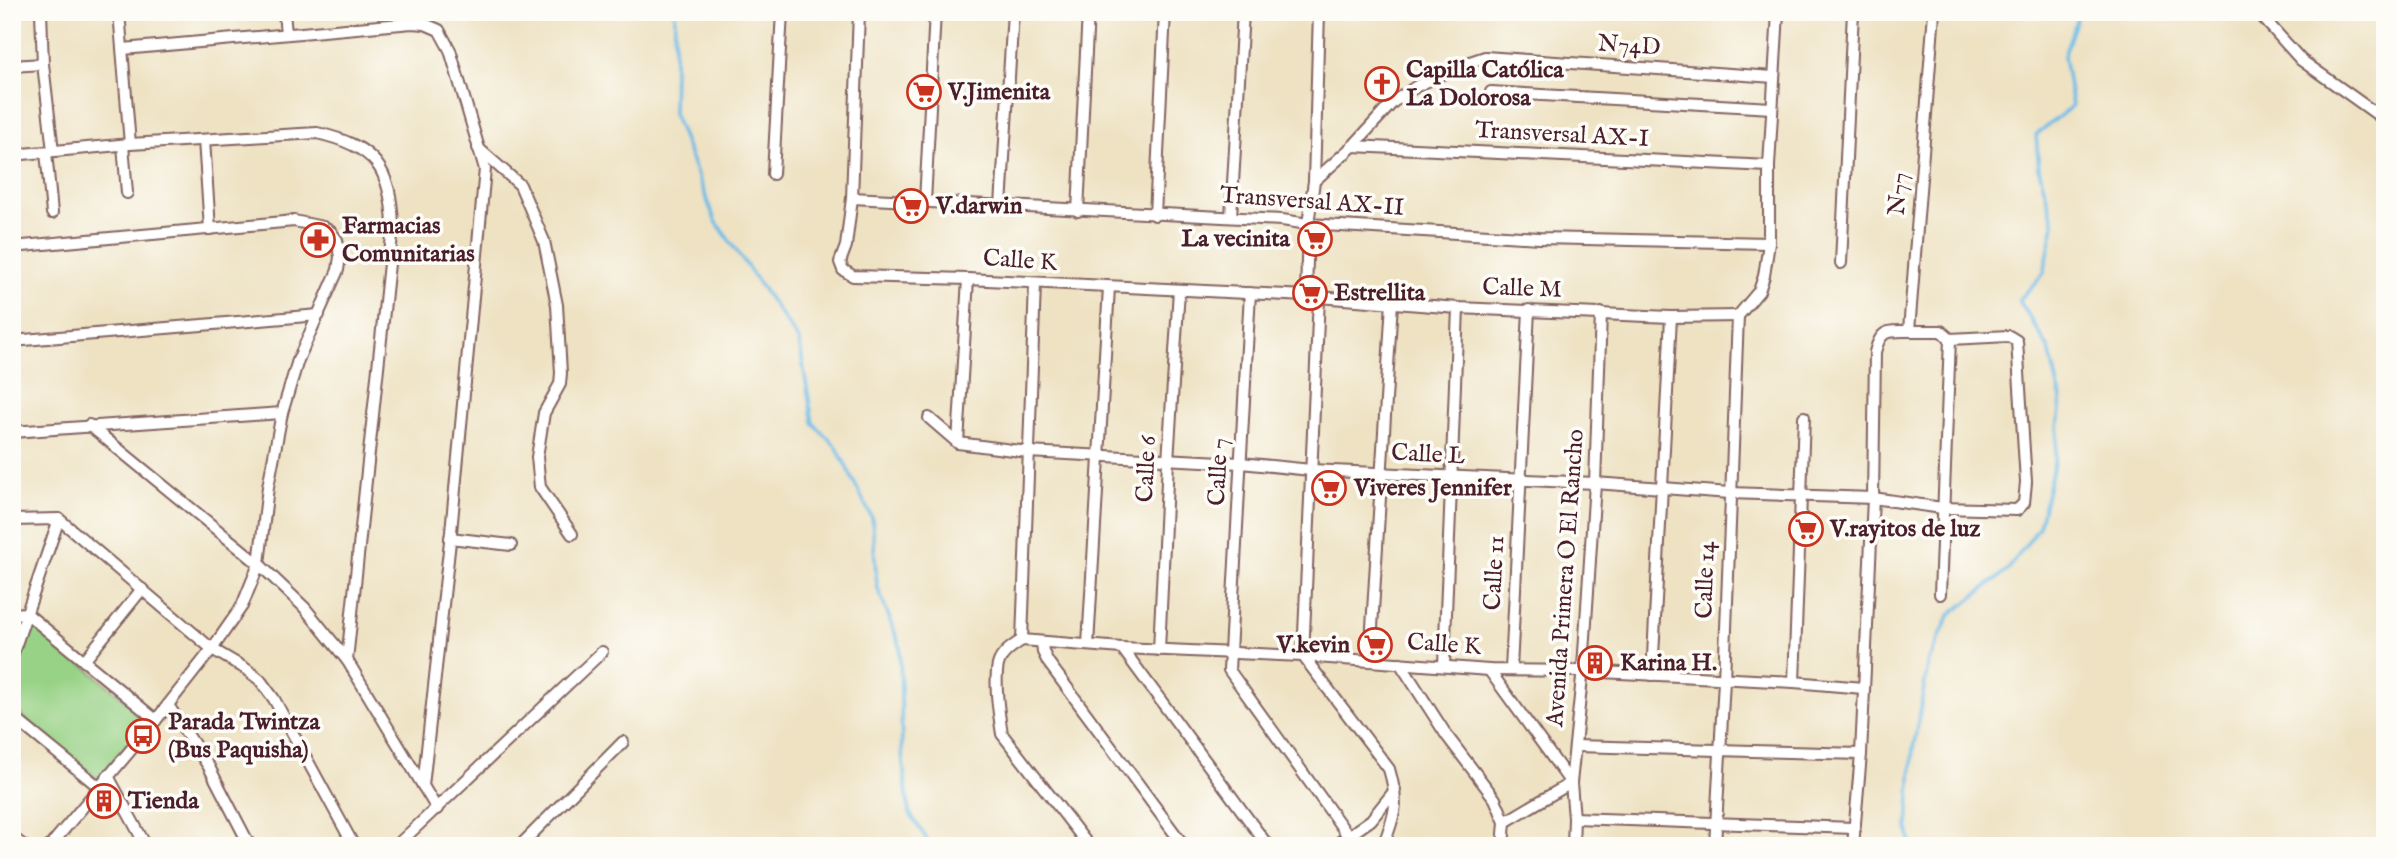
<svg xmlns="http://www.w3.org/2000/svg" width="2397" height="858" font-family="'IM FELL English',serif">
<rect width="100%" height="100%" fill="#fdfcf7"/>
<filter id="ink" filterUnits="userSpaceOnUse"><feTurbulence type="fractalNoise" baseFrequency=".0143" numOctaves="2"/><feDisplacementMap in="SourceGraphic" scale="14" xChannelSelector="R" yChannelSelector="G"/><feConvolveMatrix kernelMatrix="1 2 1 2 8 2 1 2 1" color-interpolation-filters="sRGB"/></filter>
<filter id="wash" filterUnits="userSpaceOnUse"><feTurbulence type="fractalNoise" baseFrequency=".00686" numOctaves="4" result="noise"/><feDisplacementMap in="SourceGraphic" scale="28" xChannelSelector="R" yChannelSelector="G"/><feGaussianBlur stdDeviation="1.57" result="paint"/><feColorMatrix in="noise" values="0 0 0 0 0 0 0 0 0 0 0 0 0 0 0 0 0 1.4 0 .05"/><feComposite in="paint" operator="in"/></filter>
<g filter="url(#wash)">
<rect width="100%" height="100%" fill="#eee2c3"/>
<polygon fill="#98d286" stroke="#717858" stroke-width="2" points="32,622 148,719 98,780 12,708 12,684"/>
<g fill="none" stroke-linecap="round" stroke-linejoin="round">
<g stroke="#6cbbe7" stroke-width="3.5">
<polyline points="675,12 673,113 715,220 799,341 813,423 836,446 872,518 877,586 900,646 902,753 909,812 931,846"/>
<polyline points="1911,846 1908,827 1913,749 1929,660 1949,616 2007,571 2039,527 2055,459 2061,399 2049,349 2019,300 2044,273 2054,224 2039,169 2036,135 2072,106 2064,56 2079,12"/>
</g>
</g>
</g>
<g filter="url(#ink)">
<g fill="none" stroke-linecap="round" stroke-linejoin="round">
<g stroke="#836360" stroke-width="14">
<g id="minor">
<polyline points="41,12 43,64 53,151"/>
<polyline points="119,12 130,144"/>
<polyline points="284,12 286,34"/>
<polyline points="859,12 852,198 846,246 840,262 843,270 853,276 968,279 1306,296 1458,308 1671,317 1738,316"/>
<polyline points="2258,12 2301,60 2385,120"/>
<polyline points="123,49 412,23 425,24 439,30 450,50 485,169 451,532 423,786"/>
<polyline points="12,66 43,64"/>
<polyline points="1491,92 1772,108"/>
<polyline points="204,140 210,229"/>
<polyline points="123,145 127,193"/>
<polyline points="1353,146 1769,166"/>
<polyline points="478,148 520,185 544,241 557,305 561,373 560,384 544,413 537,457 540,487 572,534"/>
<polyline points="46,152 52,213"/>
<path d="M12,155L130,144L317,133C375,146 391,168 393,226L347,660"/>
<polyline points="773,174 782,12"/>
<polyline points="1314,181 1353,146 1393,102 1417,86 1464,64 1485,57 1774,77"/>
<polyline points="852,198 1282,220 1308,224 1539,238 1769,243"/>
<polyline points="925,202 935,12"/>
<polyline points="1001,206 1013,12"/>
<polyline points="1078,211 1088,12"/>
<polyline points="1155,215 1165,12"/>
<polyline points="1231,217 1243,12"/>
<polyline points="12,247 294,221 323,227 331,232 337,240 340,257 338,270 298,360 282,413 268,487 259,564 242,606 212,649 156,720 50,846"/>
<polyline points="1841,263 1853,12"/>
<polyline points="1250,293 1229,670 1349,837"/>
<polyline points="1306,296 1308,224 1314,181 1319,12"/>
<polyline points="1738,316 1759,291 1764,276 1769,243 1769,166 1778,12"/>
<polyline points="1909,331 1941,331 1950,339 1940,594"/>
<polyline points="12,341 319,315"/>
<polyline points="929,418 958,443 1028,452 1241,463 1311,470 1595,483 1730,493 1873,498 1942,508 2017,510 2024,503 2026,482 2017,341 2009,336 1950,339"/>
<polyline points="89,425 259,564 304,607 347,660 437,809"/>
<polyline points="12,432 282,413"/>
<polyline points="958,443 968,279"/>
<polyline points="12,520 59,519 212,649 246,669 260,680 274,699 354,846"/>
<polyline points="450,538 511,545"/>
<polyline points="12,614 26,613 156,720"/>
<polyline points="1022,640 1122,648 1303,656 1489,670 1582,671 1794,682 1863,688"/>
<polyline points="1022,640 1035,284"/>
<path d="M1022,640C1013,646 1001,653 998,665C994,684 999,715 1002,734L1089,846"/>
<polyline points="1042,642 1043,652 1048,662 1184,846"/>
<polyline points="1088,645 1109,287"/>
<polyline points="1122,648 1268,846"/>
<polyline points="1159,650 1168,461 1179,290"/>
<polyline points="12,656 59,519"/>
<polyline points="1303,656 1319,297"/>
<path d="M1303,656L1389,769C1399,803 1396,813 1383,846"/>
<polyline points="1370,660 1392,302"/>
<polyline points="84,661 142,589"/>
<polyline points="1400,663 1447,736 1495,799 1505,822 1503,846"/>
<polyline points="1444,665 1458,308"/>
<polyline points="1511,669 1529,310"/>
<polyline points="1489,670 1571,783 1505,822"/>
<polyline points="1652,675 1671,317"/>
<polyline points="1794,682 1804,417"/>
<polyline points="168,705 209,767 250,846"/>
<polyline points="12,716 99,787"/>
<polyline points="1576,746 1861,754"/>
<polyline points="108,776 146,846"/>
<polyline points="1574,818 1854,828"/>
<polyline points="12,837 24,846"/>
<polyline points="396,846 602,652"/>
<polyline points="520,846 623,742"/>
<polyline points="1334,846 1371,820 1395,790"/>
<polyline points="1573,846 1574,818 1571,783 1583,668 1595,483 1601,313"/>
<polyline points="1715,846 1724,680 1738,316"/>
<path d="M1853,846L1861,754L1873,498L1875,352C1881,329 1887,331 1909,331L1934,12"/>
</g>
</g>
<use href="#minor" stroke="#fff" stroke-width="10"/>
</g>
</g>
<defs>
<g id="church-ring" transform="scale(1.75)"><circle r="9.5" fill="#fdfcf7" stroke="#c8321e" stroke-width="1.5"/><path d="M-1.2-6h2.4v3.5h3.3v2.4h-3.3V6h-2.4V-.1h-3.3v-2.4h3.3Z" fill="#c8321e"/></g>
<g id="supermarket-ring" transform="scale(1.75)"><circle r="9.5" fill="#fdfcf7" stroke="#c8321e" stroke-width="1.5"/><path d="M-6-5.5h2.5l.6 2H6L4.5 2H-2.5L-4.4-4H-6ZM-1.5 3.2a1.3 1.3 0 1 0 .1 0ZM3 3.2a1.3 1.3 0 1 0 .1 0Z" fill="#c8321e"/></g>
<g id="pharmacy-ring" transform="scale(1.75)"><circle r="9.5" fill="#fdfcf7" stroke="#c8321e" stroke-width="1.5"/><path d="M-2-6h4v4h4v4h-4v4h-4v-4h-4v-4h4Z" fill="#c8321e"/></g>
<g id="building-ring" transform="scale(1.75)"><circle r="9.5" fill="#fdfcf7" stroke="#c8321e" stroke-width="1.5"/><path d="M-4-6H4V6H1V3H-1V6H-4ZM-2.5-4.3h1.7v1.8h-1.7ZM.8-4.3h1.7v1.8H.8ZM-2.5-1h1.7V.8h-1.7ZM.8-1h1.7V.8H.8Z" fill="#c8321e"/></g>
<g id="bus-ring" transform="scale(1.75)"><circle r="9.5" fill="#fdfcf7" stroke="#c8321e" stroke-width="1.5"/><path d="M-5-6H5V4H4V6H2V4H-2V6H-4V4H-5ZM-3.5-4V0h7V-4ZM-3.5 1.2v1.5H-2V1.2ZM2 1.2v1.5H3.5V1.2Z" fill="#c8321e"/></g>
</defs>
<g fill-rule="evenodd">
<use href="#church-ring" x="1382" y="84"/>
<use href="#supermarket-ring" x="924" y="92"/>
<use href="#supermarket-ring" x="911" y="206"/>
<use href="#supermarket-ring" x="1315" y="239"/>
<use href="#pharmacy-ring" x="318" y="240"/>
<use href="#supermarket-ring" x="1310" y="293"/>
<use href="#supermarket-ring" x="1329" y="488"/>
<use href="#supermarket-ring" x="1806" y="529"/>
<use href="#supermarket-ring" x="1375" y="645"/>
<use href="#building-ring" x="1595" y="663"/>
<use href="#bus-ring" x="143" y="736"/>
<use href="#building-ring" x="104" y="801"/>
</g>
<g text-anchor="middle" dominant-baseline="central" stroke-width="7" stroke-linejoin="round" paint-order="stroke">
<g font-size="24" fill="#4a1f2b" stroke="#fdfcf7">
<text transform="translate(1629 46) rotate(4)">N74D</text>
<text transform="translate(1562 135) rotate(3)">Transversal AX-I</text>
<text transform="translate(1899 194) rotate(-85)">N77</text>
<text transform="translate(1312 202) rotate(4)">Transversal AX-II</text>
<text transform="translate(1020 261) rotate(4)">Calle K</text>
<text transform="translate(1522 289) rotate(2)">Calle M</text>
<text transform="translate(1428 455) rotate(3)">Calle L</text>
<text transform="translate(1147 469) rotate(-87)">Calle 6</text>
<text transform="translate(1219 472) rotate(-87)">Calle 7</text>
<text transform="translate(1495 573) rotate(-87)">Calle 11</text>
<text transform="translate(1566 578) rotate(-86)">Avenida Primera O El Rancho</text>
<text transform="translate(1706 580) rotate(-88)">Calle 14</text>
<text transform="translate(1444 645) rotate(4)">Calle K</text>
</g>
<g font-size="24" font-weight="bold" fill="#4a1f2b" stroke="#fdfcf7" text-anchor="start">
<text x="1406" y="70">Capilla Católica<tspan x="1406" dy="28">La Dolorosa</tspan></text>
<text x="948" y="92">V.Jimenita</text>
<text x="936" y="206">V.darwin</text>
<text x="342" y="226">Farmacias<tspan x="342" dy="28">Comunitarias</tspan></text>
<text x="1290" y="239" text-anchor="end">La vecinita</text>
<text x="1334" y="293">Estrellita</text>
<text x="1354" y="488">Viveres Jennifer</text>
<text x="1830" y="529">V.rayitos de luz</text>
<text x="1350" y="645" text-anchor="end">V.kevin</text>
<text x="1620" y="663">Karina H.</text>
<text x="168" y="722">Parada Twintza<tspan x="168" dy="28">(Bus Paquisha)</tspan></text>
<text x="128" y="801">Tienda</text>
</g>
</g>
<rect width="2397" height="858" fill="none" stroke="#fdfcf7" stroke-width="42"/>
</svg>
